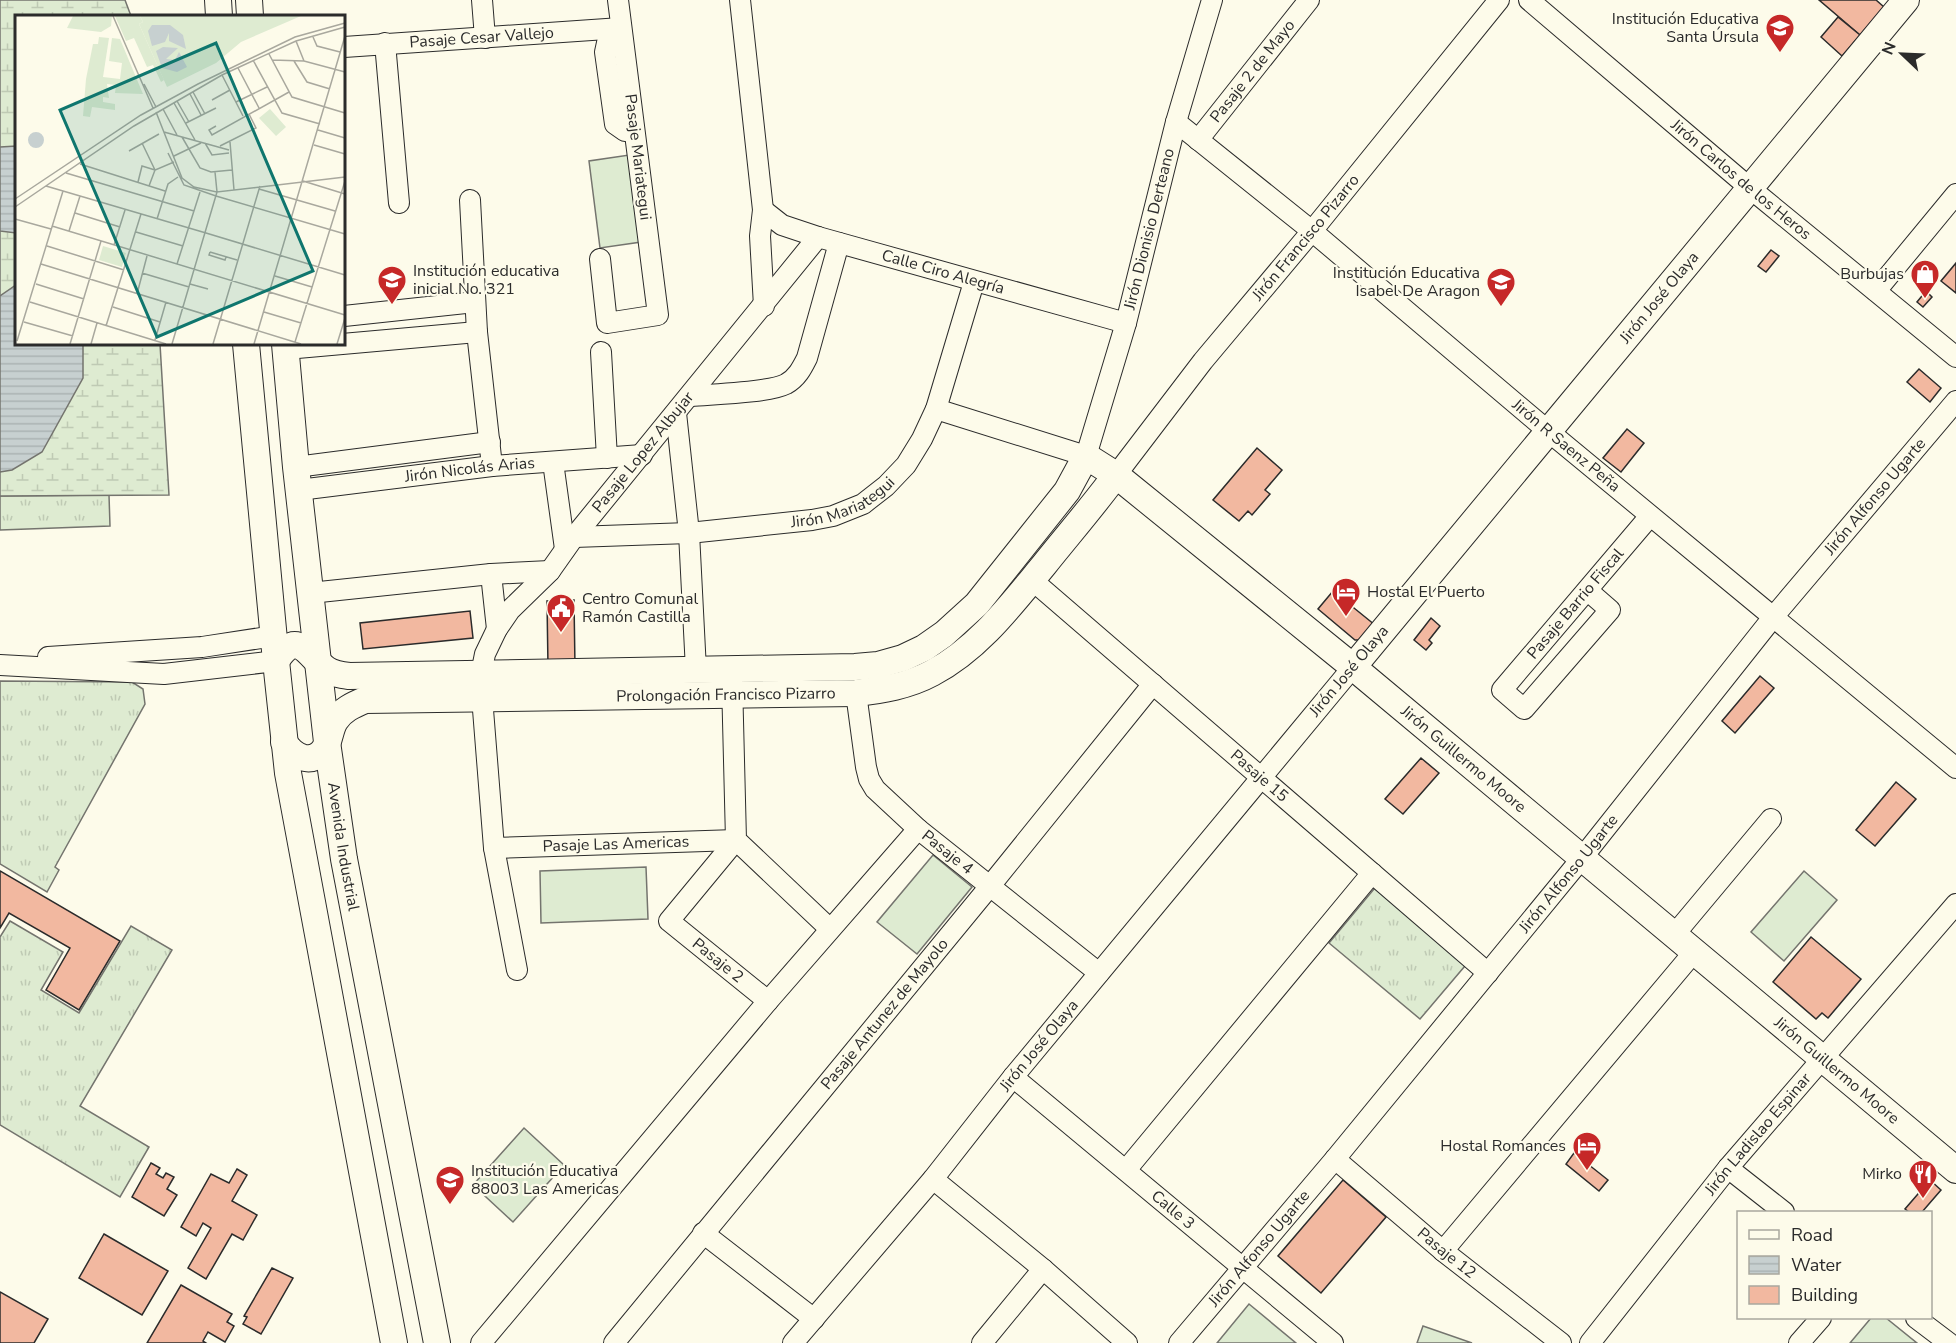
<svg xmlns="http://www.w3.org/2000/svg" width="1956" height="1343" font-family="'Nunito Sans',sans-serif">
<defs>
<pattern id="grass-tufts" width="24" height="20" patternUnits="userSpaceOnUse" patternTransform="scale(1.5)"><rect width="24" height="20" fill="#deebd1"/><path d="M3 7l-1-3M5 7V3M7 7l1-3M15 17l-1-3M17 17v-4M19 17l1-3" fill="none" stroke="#bfcab4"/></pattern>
<pattern id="wetland-marsh" width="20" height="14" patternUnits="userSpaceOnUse" patternTransform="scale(1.5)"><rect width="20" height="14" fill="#deebd1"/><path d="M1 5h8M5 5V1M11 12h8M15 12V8" fill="none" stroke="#bfcab4"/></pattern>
<pattern id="water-rules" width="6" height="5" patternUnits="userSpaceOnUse" patternTransform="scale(1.5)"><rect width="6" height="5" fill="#c7d0d0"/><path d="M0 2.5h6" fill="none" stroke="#abb3b3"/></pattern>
</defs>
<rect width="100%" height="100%" fill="#fdfbea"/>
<g fill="url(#grass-tufts)" stroke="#74746e" stroke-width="1.5">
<polygon points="109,495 110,526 0,530 0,496"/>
<polygon points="0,681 132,682 143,689 145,704 55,867 59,870 47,892 0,864"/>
<polygon points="1379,883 1470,960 1420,1019 1329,943"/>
<polygon points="10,921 63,952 41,990 79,1013 131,926 172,950 80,1106 149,1147 120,1197 0,1125 0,937"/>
</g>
<polygon fill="url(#wetland-marsh)" stroke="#74746e" stroke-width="1.5" points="0,0 125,0 131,16 16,16 16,344 160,344 169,495 0,496"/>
<g fill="#deebd1" stroke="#74746e" stroke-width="1.5">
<polygon points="636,154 648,241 600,248 589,161"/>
<polygon points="933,855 972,887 917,954 877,922"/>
<polygon points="646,867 648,919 541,923 540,871"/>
<polygon points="1804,871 1837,900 1784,961 1751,932"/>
<polygon points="524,1128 564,1165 513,1222 473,1185"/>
<polygon points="1249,1304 1296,1343 1217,1343"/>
<polygon points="1871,1318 1886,1318 1917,1343 1850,1343"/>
<polygon points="1423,1326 1472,1343 1417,1343"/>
</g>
<g fill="url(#water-rules)" stroke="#74746e" stroke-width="1.5">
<polygon points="16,146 16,233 0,231 0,147"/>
<polygon points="16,285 16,344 83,344 83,378 42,452 12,470 0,472 0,296"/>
</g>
<g fill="#f2b8a0" stroke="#2b2b2b" stroke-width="1.5">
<polygon points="1819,0 1876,0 1884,7 1860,35"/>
<polygon points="1838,17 1860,35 1842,56 1821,37"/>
<polygon points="1771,250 1779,256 1766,272 1758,266"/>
<polygon points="1956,263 1956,293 1941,281"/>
<polygon points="1926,291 1932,297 1923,307 1917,302"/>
<polygon points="1919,369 1941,388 1930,402 1907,382"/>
<polygon points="1627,429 1644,443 1621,472 1603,458"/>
<polygon points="1257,448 1282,470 1265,490 1270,494 1252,515 1248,511 1239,521 1213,500"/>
<polygon points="1333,591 1375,625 1362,640 1355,640 1318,609"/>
<polygon points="574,600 575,667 548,667 547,601"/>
<polygon points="470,611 473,638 363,649 360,623"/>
<polygon points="1431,618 1440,626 1429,640 1432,643 1426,650 1414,640"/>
<polygon points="1760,676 1774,688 1735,733 1722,721"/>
<polygon points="1421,758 1439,773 1403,814 1385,799"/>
<polygon points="1896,782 1916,799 1875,846 1856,830"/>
<polygon points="0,871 120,941 79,1010 46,990 70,948 9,913 0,928"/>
<polygon points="1811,937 1861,979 1828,1018 1822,1013 1816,1019 1773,982"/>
<polygon points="1574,1153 1608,1180 1599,1191 1566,1164"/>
<polygon points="151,1163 160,1168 156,1174 163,1178 166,1173 174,1177 167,1189 177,1195 164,1216 132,1197"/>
<polygon points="237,1169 247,1175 232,1201 257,1215 243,1240 232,1234 206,1279 188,1268 211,1228 203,1223 196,1236 181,1227 211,1174 229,1183"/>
<polygon points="1343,1180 1386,1217 1321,1293 1278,1256"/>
<polygon points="1930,1180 1941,1190 1922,1212 1909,1212 1905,1209"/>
<polygon points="104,1234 168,1271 142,1315 79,1278"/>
<polygon points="272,1268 293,1278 261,1334 243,1324 247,1317 244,1316"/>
<polygon points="181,1285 232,1314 227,1322 234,1326 225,1342 208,1332 203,1341 206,1343 147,1343"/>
<polygon points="0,1292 48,1319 34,1343 0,1343"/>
</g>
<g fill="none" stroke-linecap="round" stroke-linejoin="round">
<g stroke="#2b2b2b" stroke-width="22">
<g id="minor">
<polyline points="482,0 485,38"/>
<polyline points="740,0 763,210 760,236 764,306"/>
<path id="s1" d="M1529,0L1751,189L1956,357"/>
<polyline points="610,29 605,52 615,124 625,131 634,131"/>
<polyline points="385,43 399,203"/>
<path id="s2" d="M344,47L621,28"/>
<path id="s3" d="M1176,122L1312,231L1548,431L1956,768"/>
<path id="s4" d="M1198,140L1309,0"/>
<polyline points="470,200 477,332 492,466"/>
<path id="s5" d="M763,210L782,225L818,237L1126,323"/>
<polyline points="600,259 607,323 658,315 618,0"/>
<polyline points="1876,291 1956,194"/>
<polyline points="344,316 475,302"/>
<polyline points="286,349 477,332"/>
<polyline points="601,352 607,458"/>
<path d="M691,396C714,394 768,393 786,384C797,378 802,368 807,358L839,243"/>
<path id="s6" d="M936,409L1086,456L1126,323L1176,122L1212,0"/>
<polyline points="676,413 689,533 696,670"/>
<polyline points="553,462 565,549"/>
<polyline points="296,467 490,442"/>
<path id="s7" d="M1116,475L1203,361L1312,231L1499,0"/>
<path id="s8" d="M299,490L492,466L642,455"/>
<path id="s9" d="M574,537L689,533L812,520L833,516L863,504L886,486L906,465L922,439L936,409L974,282"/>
<polyline points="491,574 497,629"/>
<path id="s10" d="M1032,580L1488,973"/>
<path id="s11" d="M1587,590L1610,610L1524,709L1502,690L1650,516"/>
<polyline points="310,593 491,574 550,571"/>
<polyline points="48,657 202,647 274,636"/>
<polyline points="0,665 164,674 276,661"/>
<path id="s12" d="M481,674L485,654L497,629L510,610L550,571L574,537L818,237"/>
<polyline points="732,681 736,840 830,929"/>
<path id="s13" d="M856,693L866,767L869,779L875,789L918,829L1099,973"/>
<polyline points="482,697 494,848 517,970"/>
<path id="s14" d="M736,840L669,921L768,1001"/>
<path id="s15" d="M494,848L736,840"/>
<polyline points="1674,935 1771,819"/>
<path id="s16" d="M1013,1077L1333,1343"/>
<path id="s17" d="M1335,1159L1443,1251L1561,1343"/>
<polyline points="1728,1168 1784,1212"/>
<polyline points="1126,1170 1372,873"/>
<polyline points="933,1179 1043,1269 1127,1343"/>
<polyline points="703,1233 814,1319"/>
<polyline points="1443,1251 1694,952"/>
<polyline points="1916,1318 1949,1343"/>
<polyline points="481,1343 768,1001 918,829"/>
<path id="s18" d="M614,1343L990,886L1153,684"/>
<path id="s19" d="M793,1343L933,1179L1013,1077L1353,667"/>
<polyline points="982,1343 1043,1269"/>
<path id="s20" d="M1179,1343L1335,1159L1582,858L1774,616L1956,401"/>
<path id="s21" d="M1590,1343L1728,1168L1956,904"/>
<polyline points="1799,1343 1821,1318"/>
</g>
</g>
<g stroke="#2b2b2b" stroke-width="28">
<g id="major">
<polyline points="218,0 219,16"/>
<polyline points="249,0 250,16"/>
<polyline points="246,344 276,661 288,773 394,1343"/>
<path id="s22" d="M285,344L296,467L327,742L344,859L437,1343"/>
<path id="s23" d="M276,661C297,627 308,656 326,669C333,674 341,675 349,676L855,667L878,665L903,658L924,648L944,634L977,604L1067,491L1086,456L1116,475L1353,667L1956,1170"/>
<path id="s24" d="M1353,667L1906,0"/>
<path id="s25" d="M284,742C293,757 313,767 325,748C330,740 330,729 335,721C342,710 353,705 365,700L856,693C882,690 908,686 932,673C978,649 1011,605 1044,565C1068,535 1093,506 1116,475"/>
</g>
</g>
<use href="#minor" stroke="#fdfbea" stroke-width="20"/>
<use href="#major" stroke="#fdfbea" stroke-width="26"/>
</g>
<defs>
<g id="school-pin" transform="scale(1.5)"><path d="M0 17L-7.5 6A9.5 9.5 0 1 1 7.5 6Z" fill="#c62828" stroke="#fdfbea"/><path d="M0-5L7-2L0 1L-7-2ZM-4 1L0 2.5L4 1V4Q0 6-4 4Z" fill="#fff"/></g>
<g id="shop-pin" transform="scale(1.5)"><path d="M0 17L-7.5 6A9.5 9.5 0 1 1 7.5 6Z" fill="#c62828" stroke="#fdfbea"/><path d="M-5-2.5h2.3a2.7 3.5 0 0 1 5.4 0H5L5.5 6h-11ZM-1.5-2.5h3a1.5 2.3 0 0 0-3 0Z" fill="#fff"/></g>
<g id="hotel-pin" transform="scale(1.5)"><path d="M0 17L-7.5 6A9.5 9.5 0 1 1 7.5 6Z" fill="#c62828" stroke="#fdfbea"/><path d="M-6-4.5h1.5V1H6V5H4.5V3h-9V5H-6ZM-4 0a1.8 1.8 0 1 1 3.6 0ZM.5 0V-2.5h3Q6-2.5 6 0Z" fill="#fff"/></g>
<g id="civic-pin" transform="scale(1.5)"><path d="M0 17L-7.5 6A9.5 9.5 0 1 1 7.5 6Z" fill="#c62828" stroke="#fdfbea"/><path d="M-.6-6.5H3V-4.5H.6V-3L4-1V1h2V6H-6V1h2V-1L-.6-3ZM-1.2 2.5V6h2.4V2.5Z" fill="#fff"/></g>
<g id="restaurant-pin" transform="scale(1.5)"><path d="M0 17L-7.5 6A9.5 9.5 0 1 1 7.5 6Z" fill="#c62828" stroke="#fdfbea"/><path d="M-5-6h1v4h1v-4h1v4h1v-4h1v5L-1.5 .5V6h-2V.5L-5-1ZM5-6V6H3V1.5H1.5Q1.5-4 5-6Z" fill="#fff"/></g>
</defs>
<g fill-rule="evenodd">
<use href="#school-pin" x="1780" y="28"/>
<use href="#shop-pin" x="1925" y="274"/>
<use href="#school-pin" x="392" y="280"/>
<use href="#school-pin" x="1501" y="282"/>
<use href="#hotel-pin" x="1346" y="592"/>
<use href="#civic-pin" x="561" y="608"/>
<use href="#hotel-pin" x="1587" y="1146"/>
<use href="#restaurant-pin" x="1923" y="1174"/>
<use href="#school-pin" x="450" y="1180"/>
</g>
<g text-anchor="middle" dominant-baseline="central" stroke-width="4.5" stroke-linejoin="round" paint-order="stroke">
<g font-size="16" fill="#2b2b2b" stroke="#fdfbea" text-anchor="end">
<text x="1759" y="19">Institución Educativa<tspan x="1759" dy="18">Santa Úrsula</tspan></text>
<text x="413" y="271" text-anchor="start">Institución educativa<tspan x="413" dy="18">inicial No. 321</tspan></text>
<text x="1480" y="273">Institución Educativa<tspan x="1480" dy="18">Isabel De Aragon</tspan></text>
<text x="1904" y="274">Burbujas</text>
<text x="1367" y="592" text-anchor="start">Hostal El Puerto</text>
<text x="582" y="599" text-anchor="start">Centro Comunal<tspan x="582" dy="18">Ramón Castilla</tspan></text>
<text x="1566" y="1146">Hostal Romances</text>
<text x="471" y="1171" text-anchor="start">Institución Educativa<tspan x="471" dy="18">88003 Las Americas</tspan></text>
<text x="1902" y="1174">Mirko</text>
</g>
<g font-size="16" fill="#2b2b2b" stroke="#fdfbea">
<text stroke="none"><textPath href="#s2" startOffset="138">Pasaje Cesar Vallejo</textPath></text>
<text stroke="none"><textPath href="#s4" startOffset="88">Pasaje 2 de Mayo</textPath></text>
<text transform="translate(638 157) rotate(83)">Pasaje Mariategui</text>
<text stroke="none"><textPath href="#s1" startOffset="278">Jirón Carlos de los Heros</textPath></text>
<text stroke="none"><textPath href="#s6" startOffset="393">Jirón Dionisio Derteano</textPath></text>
<text stroke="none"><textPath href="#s7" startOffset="304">Jirón Francisco Pizarro</textPath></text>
<text stroke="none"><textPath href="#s5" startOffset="192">Calle Ciro Alegría</textPath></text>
<text stroke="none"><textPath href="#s24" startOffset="480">Jirón José Olaya</textPath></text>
<text stroke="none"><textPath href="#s3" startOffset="507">Jirón R Saenz Peña</textPath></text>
<text stroke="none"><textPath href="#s12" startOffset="278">Pasaje Lopez Albujar</textPath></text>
<text stroke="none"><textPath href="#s8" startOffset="172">Jirón Nicolás Arias</textPath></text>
<text stroke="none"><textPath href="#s20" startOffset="1096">Jirón Alfonso Ugarte</textPath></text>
<text stroke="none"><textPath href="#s9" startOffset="274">Jirón Mariategui</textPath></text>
<text stroke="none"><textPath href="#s11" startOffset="304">Pasaje Barrio Fiscal</textPath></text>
<text transform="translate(1349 671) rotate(-50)">Jirón José Olaya</text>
<text stroke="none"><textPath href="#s25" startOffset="478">Prolongación Francisco Pizarro</textPath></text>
<text stroke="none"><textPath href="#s23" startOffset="1406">Jirón Guillermo Moore</textPath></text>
<text stroke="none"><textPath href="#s10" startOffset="300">Pasaje 15</textPath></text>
<text stroke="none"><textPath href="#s15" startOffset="122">Pasaje Las Americas</textPath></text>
<text stroke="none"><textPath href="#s22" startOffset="506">Avenida Industrial</textPath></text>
<text stroke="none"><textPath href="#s13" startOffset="195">Pasaje 4</textPath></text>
<text stroke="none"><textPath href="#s20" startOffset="610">Jirón Alfonso Ugarte</textPath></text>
<text stroke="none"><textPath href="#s14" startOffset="168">Pasaje 2</textPath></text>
<text stroke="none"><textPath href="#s18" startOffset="426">Pasaje Antunez de Mayolo</textPath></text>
<text stroke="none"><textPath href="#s19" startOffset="386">Jirón José Olaya</textPath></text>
<text stroke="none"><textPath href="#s23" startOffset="1892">Jirón Guillermo Moore</textPath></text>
<text stroke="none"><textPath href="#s21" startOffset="268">Jirón Ladislao Espinar</textPath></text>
<text stroke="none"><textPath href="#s16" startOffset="208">Calle 3</textPath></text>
<text stroke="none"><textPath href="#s20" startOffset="124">Jirón Alfonso Ugarte</textPath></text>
<text stroke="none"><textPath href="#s17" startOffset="146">Pasaje 12</textPath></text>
</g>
</g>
<g transform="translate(15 15)">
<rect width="330" height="330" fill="#fdfbea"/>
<path d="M58,1H97L96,11L86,17L52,13ZM100,1H125L128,7L124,9L149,65L146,67L138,50L132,52L119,23L111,26ZM84,22L94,23L88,62L105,64L107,48L94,46L97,23L105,24L128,79L100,78L101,70L92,69L94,83L88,82V87L100,89V95L77,92L75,102L68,101L71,64L78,29H83Z" fill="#deebd1"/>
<path d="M125,1H286L226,27L201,48L152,72L124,9L128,7Z" fill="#deebd1"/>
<path d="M255,94L271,112L261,121L244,103ZM88,231L111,238L107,252L84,245Z" fill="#deebd1"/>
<path d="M137,10H155L168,20L171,34L154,26V18L150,27L137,31L133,16ZM148,32L163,33L151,44L160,45L164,37L172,52L162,57L147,53L141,36ZM13 125a8 8 0 1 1 16 0a8 8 0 1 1-16 0Z" fill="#c7d0d0"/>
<path fill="none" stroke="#a9a89e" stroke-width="1.5" d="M98,1L138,93M298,22L302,31L325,37M281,26L289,46M254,39L277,82L330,98M238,45L267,98L305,109M257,45L289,46L330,57M279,46L292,67L315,74M223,53L244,93M207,60L228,101M129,69L141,92M178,77L190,99M175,79L186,100M197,85L215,75M162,86L174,107M221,87L252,72M159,88L180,125M148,94L162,120M141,97L167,163L179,172L202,177L157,329M171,108L201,93M201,111L194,115L197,120L274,77M303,115L330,123M149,117L214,135M167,122L185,153L196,157L217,155M215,127L219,175M127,128L140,155M190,128L197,140L214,138M299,130L330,139M205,131L241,113L234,99M114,136L144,119M153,138L169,170L201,181M159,141L186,128M65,149L150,176M200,157L202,177L330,162M51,158L179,196M288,166L330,179M123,167L127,151L140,155M31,171L191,218M134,171L140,155L159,147M244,174L320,196M201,181L330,219M0,184L126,100L183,69L280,22L330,8M0,192L119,111L207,60L281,26L330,12M60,198L105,212M0,204L36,214M142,204L153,169L163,162M37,211L330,300M54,216L65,181M121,217L168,231M191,218L330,260M99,230L110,195M32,231L109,255M195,237L222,245M195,237L194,240L210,245L211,242M26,249L286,329M162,249L185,177M127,258L174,272M260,261L297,272M21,269L69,284M175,269L193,274M122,279L132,241M15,287L151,329M98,292L145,307M249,297L286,308M9,307L58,321M91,311L126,199M140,325L151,287M2,326L48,176M280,327L330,166M55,329L86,226M76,329L82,308M198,329L245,171M239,329L330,21M322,329L330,303"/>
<path fill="#0f766e" fill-opacity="0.15" stroke="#0f766e" stroke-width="3" d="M201,28L298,256L142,322L45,95Z"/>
<rect width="330" height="330" fill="none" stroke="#2b2b2b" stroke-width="3"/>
</g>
<rect x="1737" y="1211" width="195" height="108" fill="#fdfbea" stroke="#a9a89e" stroke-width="1.5"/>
<rect x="1749" y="1230" width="30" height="9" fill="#fdfbea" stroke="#a9a89e" stroke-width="1.5"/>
<text x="1791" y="1241" font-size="18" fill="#2b2b2b">Road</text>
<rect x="1749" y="1256" width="30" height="18" fill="url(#water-rules)" stroke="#a9a89e" stroke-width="1.5"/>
<text x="1791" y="1271" font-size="18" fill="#2b2b2b">Water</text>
<rect x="1749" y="1286" width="30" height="18" fill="#f2b8a0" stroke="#a9a89e" stroke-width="1.5"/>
<text x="1791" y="1301" font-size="18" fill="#2b2b2b">Building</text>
<g transform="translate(1902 54) rotate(293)" stroke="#fdfbea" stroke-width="4.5" paint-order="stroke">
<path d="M0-4.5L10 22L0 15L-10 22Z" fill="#2b2b2b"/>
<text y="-9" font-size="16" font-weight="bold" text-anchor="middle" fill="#2b2b2b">N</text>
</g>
</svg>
